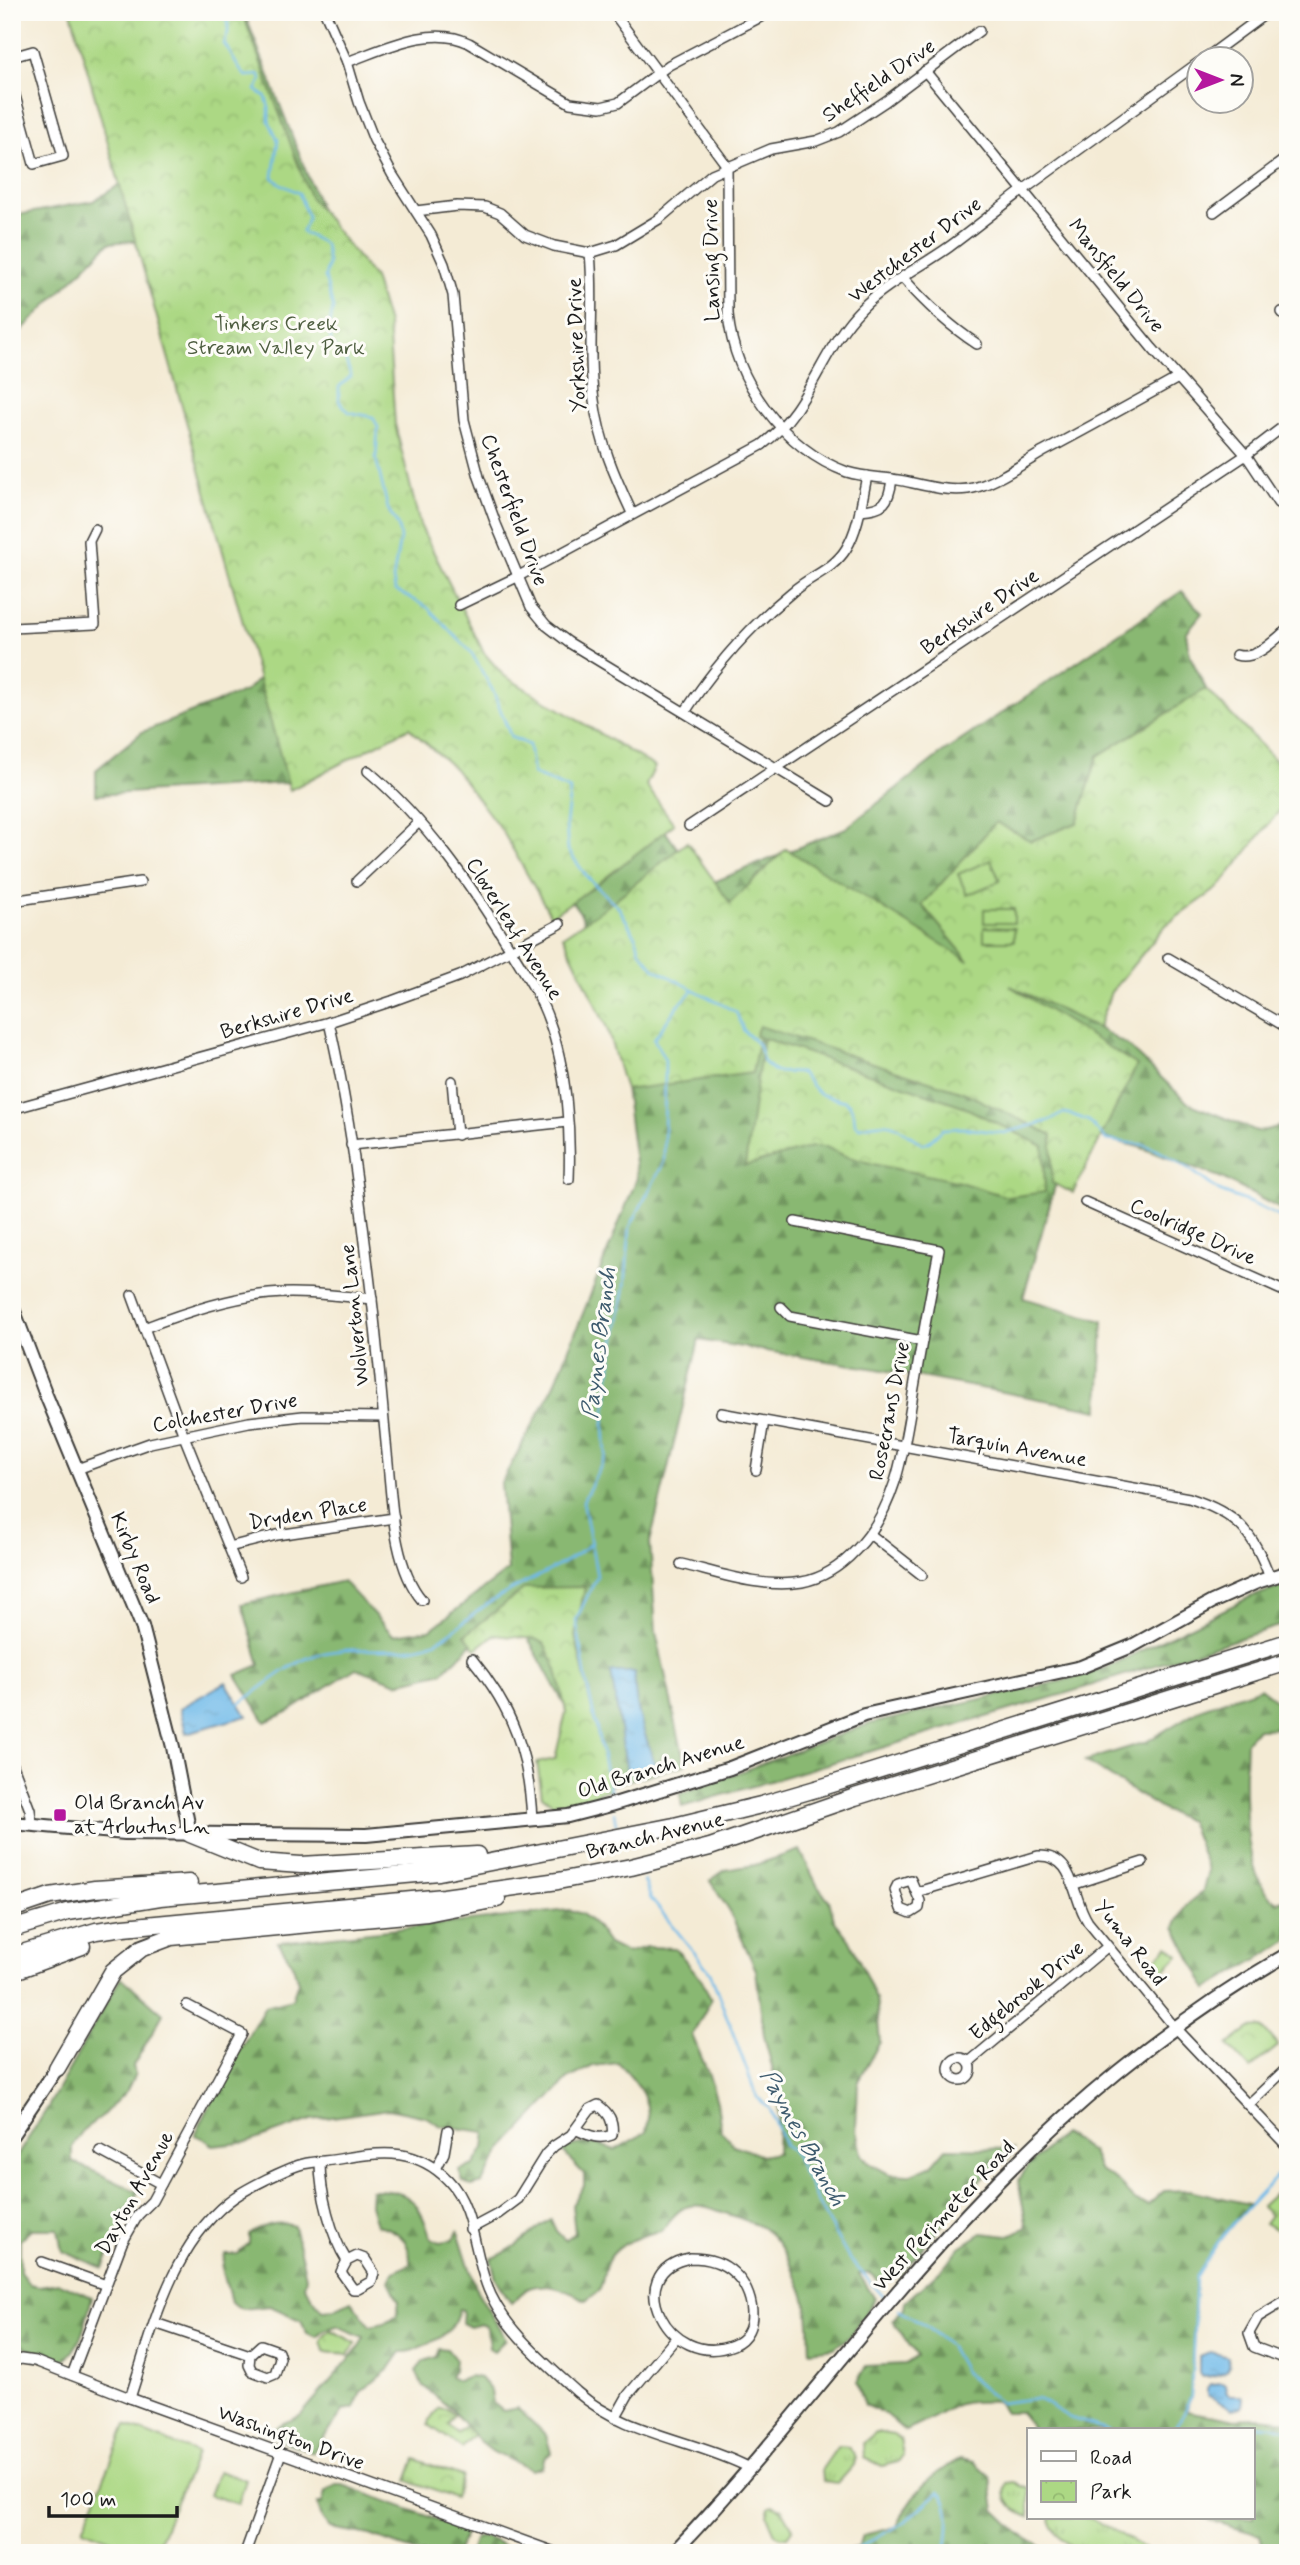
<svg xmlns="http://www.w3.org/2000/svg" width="1300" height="2565" font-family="Mynerve,sans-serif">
<defs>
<pattern id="grass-tufts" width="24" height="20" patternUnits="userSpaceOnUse" patternTransform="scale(1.75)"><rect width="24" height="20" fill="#acd884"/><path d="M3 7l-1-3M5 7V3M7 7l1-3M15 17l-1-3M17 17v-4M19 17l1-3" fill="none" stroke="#93b971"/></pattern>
<pattern id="forest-firs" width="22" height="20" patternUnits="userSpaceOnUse" patternTransform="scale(1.75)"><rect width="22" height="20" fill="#89b872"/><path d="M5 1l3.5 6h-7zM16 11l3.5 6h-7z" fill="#6f955d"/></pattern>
<pattern id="park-crowns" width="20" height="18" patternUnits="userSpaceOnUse" patternTransform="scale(1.75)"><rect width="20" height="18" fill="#acd884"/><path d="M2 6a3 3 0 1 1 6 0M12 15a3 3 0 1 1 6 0" fill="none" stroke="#93b971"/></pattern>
<pattern id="water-ripples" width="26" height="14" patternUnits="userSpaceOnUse" patternTransform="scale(1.75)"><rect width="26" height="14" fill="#70bae9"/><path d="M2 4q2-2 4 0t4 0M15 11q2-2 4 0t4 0" fill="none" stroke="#609fc7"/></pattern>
</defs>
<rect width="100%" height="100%" fill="#fdfcf7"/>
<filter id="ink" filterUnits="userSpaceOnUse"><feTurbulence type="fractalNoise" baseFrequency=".0143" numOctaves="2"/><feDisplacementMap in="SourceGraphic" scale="14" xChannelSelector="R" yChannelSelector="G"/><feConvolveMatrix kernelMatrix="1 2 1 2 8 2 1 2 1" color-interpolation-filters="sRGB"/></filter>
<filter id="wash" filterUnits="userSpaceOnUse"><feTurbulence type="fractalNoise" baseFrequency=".00686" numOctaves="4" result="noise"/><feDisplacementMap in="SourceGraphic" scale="28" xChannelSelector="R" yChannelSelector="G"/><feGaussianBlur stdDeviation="1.57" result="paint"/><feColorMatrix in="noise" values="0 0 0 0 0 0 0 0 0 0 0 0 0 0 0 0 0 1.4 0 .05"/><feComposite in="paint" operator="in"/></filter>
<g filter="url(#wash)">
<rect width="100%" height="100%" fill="#f4ebd5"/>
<g fill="url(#grass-tufts)" stroke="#647a50" stroke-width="2">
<polygon points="876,2432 893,2435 900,2439 903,2455 898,2462 882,2466 864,2457 863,2443"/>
<polygon points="838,2446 849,2447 856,2457 854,2465 838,2483 823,2481 822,2469"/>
<path d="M1014,2482L1029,2488V2517C1014,2511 1000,2501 1007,2483Z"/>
<polygon points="772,2505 782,2509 793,2528 787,2536 781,2537 775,2534 767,2515 769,2507"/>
<path d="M1050,2518H1092L1153,2553C1138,2553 1092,2556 1081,2553C1070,2549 1050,2529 1050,2518Z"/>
</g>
<g fill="url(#forest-firs)" stroke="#526a47" stroke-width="2">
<polygon points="83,12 244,12 317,200 366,352 426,581 473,659 641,797 704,886 846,828 938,756 1182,591 1202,613 1186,633 1190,656 1206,689 1098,756 1077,823 1031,841 977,970 1098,1028 1128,1046 1188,1103 1259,1132 1288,1124 1288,1213 1222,1178 1139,1147 1071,1130 1023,1298 1103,1321 1099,1410 877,1369 699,1340 650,1542 656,1632 685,1765 592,1790 568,1711 523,1629 485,1631 443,1672 398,1683 356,1668 290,1711 265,1722 236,1675 260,1665 242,1604 343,1581 393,1635 430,1630 508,1570 501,1483 554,1386 637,1178 616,1019 581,914 499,802 395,715 286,783 96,795 96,770 142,732 246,691 268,670 178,237 109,243 20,332 12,335 12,216 93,201 124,182"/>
<polygon points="1288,1585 1288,1623 1077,1690 682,1807 680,1794 869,1724 1062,1681 1108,1667 1250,1597"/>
<path d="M1260,1688L1278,1702L1288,1699V1728L1257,1729L1246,1742C1244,1781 1240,1882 1278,1902L1288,1898V1941L1207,1989L1175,1927L1186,1905L1203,1891L1208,1870L1189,1821L1163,1810L1085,1761L1146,1742L1202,1708Z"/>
<path d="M800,1850L818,1887L829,1900L834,1920L851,1942L876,1999L880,2042L858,2081L856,2130L861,2154L869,2163L889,2174L909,2175L932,2165L946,2148L1013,2149L1009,2158L967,2191L952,2213L902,2273L886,2282L878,2280L869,2273L859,2274L875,2299L850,2336L834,2348L810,2351C809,2339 810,2326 808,2314C806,2291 783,2242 764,2229C751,2221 734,2216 719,2211C689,2199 679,2206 662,2231C644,2234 620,2242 609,2259C599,2276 609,2288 586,2300C570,2292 548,2281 529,2288C523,2291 516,2299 511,2303L496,2278L491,2259C517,2249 528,2233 551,2220L556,2231L565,2240L575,2233L572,2205L584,2186V2174L562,2151C582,2140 595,2142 615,2150L646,2132C654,2103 638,2083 618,2063L593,2066L568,2079L502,2149L482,2183L471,2186L463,2181L459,2170L474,2165L484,2148L486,2132L441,2126L426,2117L389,2109L311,2120L249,2142L213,2146L207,2140L195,2135L226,2074L265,2006L292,1999L298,1982L292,1963L278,1942L569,1910L582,1914L595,1925L608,1944L626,1953L647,1947L675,1948L702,1980L711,2000L692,2035L709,2075L717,2102L721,2131L734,2145L761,2156L777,2153L779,2095L764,2035L756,1970L730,1912L710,1881L725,1870L755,1865Z"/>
<path d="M121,1977L163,2014L133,2066L135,2074L127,2090L101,2117L84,2129L72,2146V2161L138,2192L103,2268L62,2251L58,2229H32L20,2240V2272L29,2284L39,2286L59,2283L92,2297C86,2319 83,2346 64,2360L47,2356L12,2341V2164L48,2107Z"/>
<path d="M1062,2134L1075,2140L1092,2153L1100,2171L1120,2183L1133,2200L1148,2205L1164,2191L1189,2190L1249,2204L1218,2242L1196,2277L1191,2396L1185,2411L1231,2419L1259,2418L1288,2421V2553H1264L1260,2535L1202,2518H1253V2430H1032L1030,2424L1020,2412H1005L998,2402C985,2402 967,2400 954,2406C938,2415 922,2425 905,2431L884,2413L865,2405L857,2382L866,2366L906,2364L917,2356L892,2320L904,2309L905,2302L946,2265L960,2247L982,2233L1008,2236L1027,2227L1018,2180L1029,2165Z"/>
<path d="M371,2190C412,2189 419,2203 431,2239L441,2242L452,2240L458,2231L477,2291L506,2339L494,2351L489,2348L487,2327L481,2324L470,2327L462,2323L463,2310L459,2309C453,2329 446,2337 427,2344C417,2348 412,2353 401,2352L389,2369L361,2392L354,2408L344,2410L313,2452L276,2439L269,2432C276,2423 291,2422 301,2415L358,2349L364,2337L337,2326L324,2330L317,2337L307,2333L301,2320L270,2306L242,2309L231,2302L222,2268L225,2254H238L249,2243V2235C265,2225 276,2220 294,2226L306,2277L304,2286L322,2310L335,2309L351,2301L370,2326L385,2323L397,2315L399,2301L389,2281L393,2273L410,2264C411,2241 398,2229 376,2225L370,2205Z"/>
<polygon points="439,2348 447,2349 455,2359 454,2370 450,2377 457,2381 469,2376 480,2378 491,2391 493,2403 503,2411 517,2408 546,2435 551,2453 544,2459 542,2467 531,2470 493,2452 480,2442 452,2410 422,2385 416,2371 424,2361 436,2357"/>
<path d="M960,2459L974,2462L990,2476L995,2510L1020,2534L1051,2553H839L859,2547L863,2535L896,2527C912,2494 928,2476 960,2459Z"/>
<polygon points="336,2485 343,2485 463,2529 465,2534 456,2553 419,2553 370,2535 330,2528 322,2518 318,2504 322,2504 325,2492"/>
<polygon points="485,2537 521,2553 470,2553 475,2538"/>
</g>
<g fill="url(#park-crowns)" stroke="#647a50" stroke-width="2">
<polygon points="71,12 242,12 310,197 374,278 388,324 395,424 420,525 484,653 503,675 655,767 646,785 674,824 595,886 551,916 503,832 455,769 409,728 290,790"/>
<polygon points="1206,689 1288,773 1288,800 1218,888 1166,925 1111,992 1098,1028 1010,986 1137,1065 1073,1193 1052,1183 1052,1135 963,1092 759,1026 755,1036 759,1038 752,1073 625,1090 607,1028 563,936 606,907 687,842 730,903 786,849 969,961 922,905 996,822 1031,841 1077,823 1098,756"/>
<polygon points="763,1038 960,1105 1043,1146 1045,1192 1008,1197 956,1181 877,1165 845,1156 826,1147 812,1147 745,1166"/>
<polygon points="585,1587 575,1636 610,1789 598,1792 599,1798 554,1805 542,1796 537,1763 555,1759 566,1712 557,1670 544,1643 535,1639 494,1635 476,1649 465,1635 525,1588"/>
<polygon points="1262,2027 1278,2046 1250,2069 1228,2045 1250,2028"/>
<polygon points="1274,2194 1281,2200 1279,2205 1288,2211 1288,2237 1265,2223 1271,2215 1261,2206"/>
<path d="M331,2330L356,2343L349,2355C340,2351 332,2355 324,2351L321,2341L325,2334Z"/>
<polygon points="439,2408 447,2409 454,2415 448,2425 457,2433 465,2426 474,2436 462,2448 429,2425 430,2419"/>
<polygon points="415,2459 462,2476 455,2498 407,2481"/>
</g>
<g fill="#acd884" stroke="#647a50" stroke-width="2">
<polygon points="991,860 1000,881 967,895 958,874"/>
<rect x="984" y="909" width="30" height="14"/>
<polygon points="984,927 1014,928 1014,941 984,941"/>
<polygon points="1168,1946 1179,1955 1162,1972 1152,1963"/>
<polygon points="126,2425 197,2453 154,2553 145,2553 83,2529"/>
<polygon points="218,2471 246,2480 238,2504 209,2495"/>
</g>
<g fill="url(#water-ripples)" stroke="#466b82" stroke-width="2">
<path d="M611,1672H635C632,1705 647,1738 656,1769L627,1773Z"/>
<polygon points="226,1682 247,1716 186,1733 180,1708"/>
<path d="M1211,2352L1228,2357C1235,2374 1215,2376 1203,2377L1199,2373V2356Z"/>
<polygon points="1222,2383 1225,2385 1226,2392 1229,2395 1240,2395 1243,2398 1242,2407 1232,2409 1207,2395 1207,2388 1210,2384"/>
</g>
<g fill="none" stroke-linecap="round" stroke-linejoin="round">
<g stroke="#70bae9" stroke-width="2.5">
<path d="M216,12L228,21V33L224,44C233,54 235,67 246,76L260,75L261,81L256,90L266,97L269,108V121L278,140L273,177L279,183L299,193L308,218L302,232L325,244L328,264L325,277L333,308L330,324L331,344L345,358L351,376L339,387V401L349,412L373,417L378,427L376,459L388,509L398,526L400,538L393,579L395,590L427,607L471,652L493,691L511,737L529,745L533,774L570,790L566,824L568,850L587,877L619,908L636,937L640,951L655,969L736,1012L744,1031L758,1044L764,1062L775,1072L801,1073L819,1094L845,1101L850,1105L854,1114L855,1124L859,1127C899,1119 891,1125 923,1144L930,1141L943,1129L963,1128L1004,1133L1048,1121L1064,1113L1073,1115L1089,1121L1106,1140L1145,1145L1159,1151L1188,1168L1219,1191L1253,1204L1288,1221"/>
<path d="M239,1704C262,1688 285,1667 310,1657C349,1642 394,1657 432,1643C449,1637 473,1613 489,1603C522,1581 560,1570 590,1544"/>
<polyline points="611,1794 586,1680 576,1620 597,1576 583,1501 606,1456 604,1424 611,1363 625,1286 630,1227 664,1162 665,1060 654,1039 677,1007 693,990"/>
<polyline points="614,1813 616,1824"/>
<polyline points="644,1880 651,1899 710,1972 757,2097 770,2109 785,2146 794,2153 821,2209 848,2257 883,2296"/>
<polyline points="899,2310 930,2329 949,2345 964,2372 1000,2403 1037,2398 1070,2418 1109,2430"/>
<polyline points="1175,2430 1191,2396 1196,2277 1218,2242 1236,2220 1282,2171"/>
<path d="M1207,2430C1234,2425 1261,2422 1288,2429"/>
<path d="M851,2553L906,2521L939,2492C954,2506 949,2533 946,2553"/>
</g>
</g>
</g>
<g filter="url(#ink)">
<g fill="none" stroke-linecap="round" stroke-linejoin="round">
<g stroke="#3c3b38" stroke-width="12">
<g id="street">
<polyline points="325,12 347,62 359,102 374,140 392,174 431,235 444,264 453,295 464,420 479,477 496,524 531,607 546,625 568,642 830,801"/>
<path d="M613,12L727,166L728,314C734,381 784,449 847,472C865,478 885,477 904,481C927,486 955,494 977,487C1000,480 1022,464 1043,452C1088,428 1133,403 1178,378"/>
<polyline points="12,57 33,51 63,156 34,164 12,85"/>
<polyline points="1203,60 1268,12"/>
<path d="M347,62C384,49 431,24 469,43L570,103L601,107L618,103L669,65L770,12"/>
<polyline points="925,71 1152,348 1246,455 1278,503"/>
<polyline points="416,211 457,206 485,207 500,213 525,235 554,246 590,253 616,245 659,219 712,174 771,149 816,141 839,132 886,101 979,31"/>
<polyline points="1214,212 1288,157"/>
<path d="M590,253C595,302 587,352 594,400C599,440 615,477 632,513"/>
<path d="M903,278C925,303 948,325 977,344"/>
<polyline points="1282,312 1288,319"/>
<path d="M860,510C884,509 889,503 892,479"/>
<path d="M459,605L517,577L762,445C812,407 820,350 862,308C887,283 921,267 949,247C975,228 1000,207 1026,188C1083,146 1141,105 1198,63"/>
<polyline points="12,628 95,624 89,541 95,529"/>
<path d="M1236,655C1256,661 1273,641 1288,629"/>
<path d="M685,712C715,666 749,627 792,592C810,576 833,570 846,549C859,528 862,499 867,476"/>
<path d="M368,771C427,821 471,885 511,950C525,973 540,995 549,1021C566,1067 571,1130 569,1179"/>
<polyline points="689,826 1246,455 1288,423"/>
<polyline points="357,881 419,822"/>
<polyline points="12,901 140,882"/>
<polyline points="1168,958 1288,1028"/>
<path d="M329,1022C350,1113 361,1207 372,1300C378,1351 382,1402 387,1453C392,1497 392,1565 422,1600"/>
<polyline points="452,1081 457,1135"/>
<polyline points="12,1109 329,1022 392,1001 460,976 560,924"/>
<polyline points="351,1145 567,1122"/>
<polyline points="1085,1202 1288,1293"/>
<polyline points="132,1295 184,1436 241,1577"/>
<polyline points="781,1307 790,1316 922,1341"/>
<path d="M144,1328C183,1313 227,1298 269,1294C303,1291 338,1296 372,1299"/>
<path d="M721,1413L1189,1498C1237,1514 1253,1531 1270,1578"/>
<polyline points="77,1469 150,1443 249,1422 303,1416 383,1417"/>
<polyline points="756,1470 764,1421"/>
<polyline points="871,1535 922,1575"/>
<polyline points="229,1547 277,1535 394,1518"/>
<path d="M681,1564C719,1573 762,1589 802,1582C824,1578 841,1566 856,1550C901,1504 905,1437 916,1376C923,1334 931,1292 939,1250L795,1222"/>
<path d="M472,1659C514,1710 529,1755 532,1820"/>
<polyline points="12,1763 30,1810 32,1825"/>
<polyline points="1288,1834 1288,1838"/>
<polygon points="911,1880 920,1901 919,1908 911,1913 901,1909 895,1890 898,1884"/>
<polyline points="1072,1885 1143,1862"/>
<path d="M917,1892L1038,1856C1076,1855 1071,1897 1088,1922L1176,2029L1288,2147"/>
<circle cx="960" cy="2069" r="11"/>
<polyline points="969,2062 1107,1947"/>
<polyline points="1248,2105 1288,2067"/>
<polyline points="100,2151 161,2184"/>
<path d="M320,2163C320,2192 331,2236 347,2261L357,2256L365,2259L374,2273L372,2281L358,2289H353L341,2272L347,2261"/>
<polyline points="436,2169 444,2153 448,2130"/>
<path d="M470,2229L498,2214L518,2199L546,2154L554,2146L571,2135L590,2109L598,2105C609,2113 614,2121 612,2135C599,2140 590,2136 577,2130"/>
<path d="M690,2258C706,2258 722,2261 734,2273C754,2290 762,2333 733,2345C669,2371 618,2271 690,2258Z"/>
<polyline points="42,2262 106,2285"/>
<polyline points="1288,2299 1258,2317 1249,2333 1254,2347 1288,2360"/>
<polyline points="155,2323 250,2355 261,2345 278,2351 280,2358 275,2374 268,2377 252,2371 249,2365 250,2355"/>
<polyline points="12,2362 21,2359 35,2361 130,2398 557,2553"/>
<polyline points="72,2375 122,2243 138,2215 152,2201 242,2034 187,2005"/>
<path d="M130,2398C152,2331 170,2249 228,2202C240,2192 255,2185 269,2178C280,2173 291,2167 303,2164C316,2161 331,2161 345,2158C384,2151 418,2149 448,2180C473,2205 474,2251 486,2283C501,2327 544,2362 577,2392C626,2435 694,2439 750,2468"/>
<polyline points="615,2418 628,2395 676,2338"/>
<polyline points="245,2553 281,2453"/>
</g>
</g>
<g stroke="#3c3b38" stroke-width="16">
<g id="secondary">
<polyline points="12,1306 46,1395 142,1626 173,1747 190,1834"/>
<polyline points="12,1823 125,1833 366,1835 568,1816 611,1805 730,1768 864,1715 1081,1667 1132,1646 1212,1602 1257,1582 1288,1572"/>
<polyline points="12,2135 57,2068"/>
<path d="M673,2553C777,2445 865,2322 968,2213C1060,2113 1170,2022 1288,1954"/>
</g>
</g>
<g stroke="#3c3b38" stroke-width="19">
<g id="highway">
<polyline points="190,1834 259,1862 301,1865 477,1855"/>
<polyline points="12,1909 50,1896 95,1889 189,1883"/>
<polyline points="12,1929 68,1912 160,1897 439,1872 674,1826 761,1805 826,1786 1288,1642"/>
<polyline points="12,1956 96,1931 124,1927 444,1897 558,1881 631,1867 710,1847 855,1797 1288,1662"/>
<polyline points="12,1972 82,1946"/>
<polyline points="57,2068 113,1971 142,1948 171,1937 427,1913 497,1899"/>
</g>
</g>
<use href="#street" stroke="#fff" stroke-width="9"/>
<use href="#secondary" stroke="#fff" stroke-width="12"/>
<use href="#highway" stroke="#fff" stroke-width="16"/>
</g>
</g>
<rect fill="#b5179e" stroke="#fdfcf7" stroke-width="2.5" x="53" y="1808" width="14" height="14" rx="3.5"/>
<g text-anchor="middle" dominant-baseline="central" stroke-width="6" stroke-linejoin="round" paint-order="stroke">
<g font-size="21" fill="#1c1c1c" stroke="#fdfcf7">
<text transform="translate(879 81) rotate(-34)">Sheffield Drive</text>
<text transform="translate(915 250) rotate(-37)">Westchester Drive</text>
<text transform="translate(712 260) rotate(-91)">Lansing Drive</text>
<text transform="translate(1116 276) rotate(51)">Mansfield Drive</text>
<text transform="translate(577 345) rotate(-92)">Yorkshire Drive</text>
<text transform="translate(514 510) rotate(70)">Chesterfield Drive</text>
<text transform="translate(980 612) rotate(-34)">Berkshire Drive</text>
<text transform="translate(514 929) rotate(58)">Cloverleaf Avenue</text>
<text transform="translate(287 1014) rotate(-16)">Berkshire Drive</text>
<text transform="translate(1193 1232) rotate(24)">Coolridge Drive</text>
<text transform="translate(355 1315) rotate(-96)">Wolverton Lane</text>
<text transform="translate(890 1411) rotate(-79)">Rosecrans Drive</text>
<text transform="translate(225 1413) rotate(-10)">Colchester Drive</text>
<text transform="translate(1017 1448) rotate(10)">Tarquin Avenue</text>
<text transform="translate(308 1514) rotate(-9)">Dryden Place</text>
<text transform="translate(135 1558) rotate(67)">Kirby Road</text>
<text transform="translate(661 1767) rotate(-17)">Old Branch Avenue</text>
<text transform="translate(655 1836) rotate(-14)">Branch Avenue</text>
<text transform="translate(1130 1943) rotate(52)">Yuma Road</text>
<text transform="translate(1027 1991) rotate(-40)">Edgebrook Drive</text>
<text transform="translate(135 2193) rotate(-61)">Dayton Avenue</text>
<text transform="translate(944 2216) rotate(-47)">West Perimeter Road</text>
<text transform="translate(291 2438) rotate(20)">Washington Drive</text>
</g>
<g font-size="21" fill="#4e5e40" stroke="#fdfcf7">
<text x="276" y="324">Tinkers Creek<tspan x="276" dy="24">Stream Valley Park</tspan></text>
</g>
<g font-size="21" fill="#1c1c1c" stroke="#fdfcf7" text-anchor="start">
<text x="74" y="1803">Old Branch Av<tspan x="74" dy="24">at Arbutus Ln</tspan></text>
</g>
<g font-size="23" font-style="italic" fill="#3e5b6e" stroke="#fdfcf7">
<text transform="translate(600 1343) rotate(-83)">Paynes Branch</text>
<text transform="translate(802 2138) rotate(61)">Paynes Branch</text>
</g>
</g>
<rect width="1300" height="2565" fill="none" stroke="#fdfcf7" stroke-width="42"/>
<rect x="1027" y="2428" width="228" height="91" fill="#fdfcf7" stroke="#a3a29f" stroke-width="2"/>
<rect x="1041" y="2451" width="35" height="10" fill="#ffffff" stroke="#a3a29f" stroke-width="2"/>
<text x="1090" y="2464" font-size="21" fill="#1c1c1c">Road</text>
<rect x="1041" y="2481" width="35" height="21" fill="url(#park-crowns)" stroke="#a3a29f" stroke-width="2"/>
<text x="1090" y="2498" font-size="21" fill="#1c1c1c">Park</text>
<g transform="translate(1220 80) rotate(90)"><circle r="33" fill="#fdfcf7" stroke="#a3a29f" stroke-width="2"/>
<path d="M0-5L12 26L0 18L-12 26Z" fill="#b5179e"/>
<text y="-10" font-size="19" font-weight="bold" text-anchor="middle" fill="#1c1c1c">N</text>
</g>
<path d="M49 2506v10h128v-10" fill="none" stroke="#1c1c1c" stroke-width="3.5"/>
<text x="60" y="2506" font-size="21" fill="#1c1c1c" stroke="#fdfcf7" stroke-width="5" paint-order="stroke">100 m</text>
</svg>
